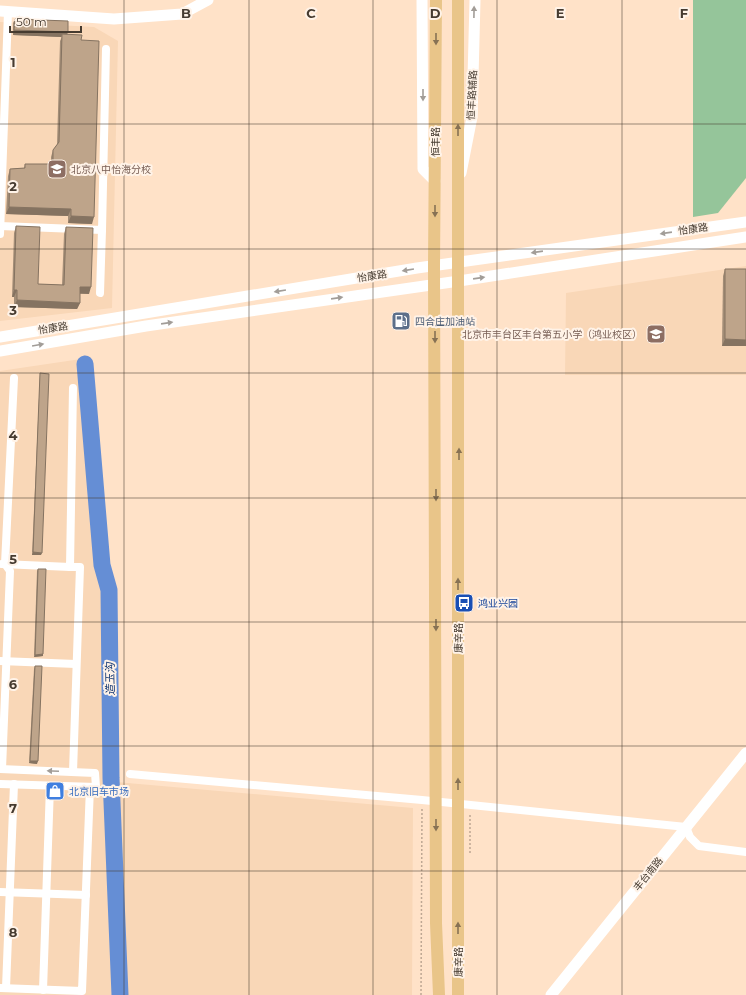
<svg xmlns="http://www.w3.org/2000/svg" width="746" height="995" font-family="Montserrat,'Noto Sans SC',sans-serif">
<rect width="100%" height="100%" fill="#ffe2c8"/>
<g fill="#f9d7b7">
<polygon points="0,22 94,27 118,41 112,308 0,321"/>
<polygon points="746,266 746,375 565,375 566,293"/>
<polygon points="81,359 95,566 104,588 117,995 0,995 0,371"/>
<polygon points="116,782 413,808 412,995 123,995"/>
</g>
<polygon fill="#95c59a" points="693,0 746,0 746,178 718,213 693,217"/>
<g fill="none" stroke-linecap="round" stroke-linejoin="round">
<polyline stroke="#658ed5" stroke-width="17" points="85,364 102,565 109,590 111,778 120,995"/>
<g stroke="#bea793" stroke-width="1.5" stroke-dasharray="2 2" stroke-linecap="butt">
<polyline points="470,853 470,813"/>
<polyline points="421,995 422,808"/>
</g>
<g stroke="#fff" stroke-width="8">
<polyline points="0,226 102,230 106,49"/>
<polyline points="0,234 8,12"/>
<polyline points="100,293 102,230"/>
<polyline points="2,564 70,567 73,388"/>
<polyline points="70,567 80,567 73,772"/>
<polyline points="0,661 76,664"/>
<polyline points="0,769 95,773 96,787 0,784"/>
<polyline points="2,769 10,571 5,564 14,378"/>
<polyline points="130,774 422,800 686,827 690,837 699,846 746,852"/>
<polyline points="0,892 86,895"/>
<polyline points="0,988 82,991 90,787"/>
<polyline points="6,988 14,784"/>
<polyline points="43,990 50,786"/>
</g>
<g stroke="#fff" stroke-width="11">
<polyline points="422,0 423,169 435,181"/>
<polyline points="0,11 114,19 182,14 208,0"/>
<polyline points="461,173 472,117 475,0"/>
<polyline points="0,337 417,268 746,222"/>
<polyline points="0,351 146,326 459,281 746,237"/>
<polyline points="551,995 746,753"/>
</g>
<g stroke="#e9c589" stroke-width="12">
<polyline points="436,0 434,266 436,923 439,995"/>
<polyline points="458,0 458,995"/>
</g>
</g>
<g fill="#a38d77">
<polygon points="15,19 68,32 67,34 81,40 92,224 68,223 68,216 6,214 8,176 10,169 24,168 25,164 51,164 51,157 53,150 57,145 60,41 62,37 13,35 13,23"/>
<polygon points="16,226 38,284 62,285 64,234 66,227 89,294 80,294 80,303 77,309 14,307 14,297 12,297 14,233"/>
<polygon points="725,269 746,269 746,346 722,346 723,276"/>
<polygon points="40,373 41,555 32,555 40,375"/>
<polygon points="38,569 43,656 34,657 37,571"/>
<polygon points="35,666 37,764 29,763 34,669"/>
</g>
<g fill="#857361">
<polygon points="14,30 68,32 66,37 62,34 61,37 13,35"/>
<polygon points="9,207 71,209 68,216 6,214"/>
<polygon points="71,216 94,217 92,224 68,223"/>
<polygon points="80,287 91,287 89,294 78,293"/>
<polygon points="14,290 17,290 14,297 12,297"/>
<polygon points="17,300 80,303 77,309 14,307"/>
<polygon points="725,339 746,340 746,346 722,346"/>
<polygon points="33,552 42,553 41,555 32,555"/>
<polygon points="43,654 43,656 34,657 35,655"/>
<polygon points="30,761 38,761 37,764 29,763"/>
</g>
<g fill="#bea48a" stroke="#857361">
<polygon points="15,19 68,21 68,32 14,30"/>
<polygon points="62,34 82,35 81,40 99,41 94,217 71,216 71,209 9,207 10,169 25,168 25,164 53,164 53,150 59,142"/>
<polygon points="16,226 40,227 38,284 64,285 66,227 93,228 91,287 80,287 80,303 17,300 17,290 14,290"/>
<polygon points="725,269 746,269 746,340 725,339"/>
<polygon points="40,373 49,374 42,553 33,552"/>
<polygon points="38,569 46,569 43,654 35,655"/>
<polygon points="35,666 42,666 38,761 30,761"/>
</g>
<defs><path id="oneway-solid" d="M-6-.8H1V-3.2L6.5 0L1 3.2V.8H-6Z"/></defs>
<g fill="#a29d98">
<use href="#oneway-solid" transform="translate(474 12) rotate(-89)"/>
<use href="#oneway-solid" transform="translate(423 95) rotate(90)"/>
<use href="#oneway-solid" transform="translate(666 233) rotate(172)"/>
<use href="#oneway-solid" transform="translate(537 252) rotate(172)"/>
<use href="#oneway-solid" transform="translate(408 270) rotate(171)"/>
<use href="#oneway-solid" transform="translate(479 278) rotate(-8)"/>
<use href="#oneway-solid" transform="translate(280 291) rotate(171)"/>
<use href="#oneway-solid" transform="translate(337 298) rotate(-8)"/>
<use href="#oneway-solid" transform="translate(167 323) rotate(-8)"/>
<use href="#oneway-solid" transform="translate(38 345) rotate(-10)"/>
<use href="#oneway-solid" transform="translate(53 771) rotate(-178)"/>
</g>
<g fill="#877254">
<use href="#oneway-solid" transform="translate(436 39) rotate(90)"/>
<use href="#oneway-solid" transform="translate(458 130) rotate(-90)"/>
<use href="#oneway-solid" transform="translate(435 211) rotate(90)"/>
<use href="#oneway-solid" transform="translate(435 337) rotate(90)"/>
<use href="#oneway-solid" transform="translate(459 454) rotate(-90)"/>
<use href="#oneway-solid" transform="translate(436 495) rotate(90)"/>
<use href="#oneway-solid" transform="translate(458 584) rotate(-90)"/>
<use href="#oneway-solid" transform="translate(436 625) rotate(90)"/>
<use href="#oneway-solid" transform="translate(458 784) rotate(-90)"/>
<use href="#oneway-solid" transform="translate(436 825) rotate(90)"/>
<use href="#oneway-solid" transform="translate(458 928) rotate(-90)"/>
</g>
<path fill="none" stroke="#463b30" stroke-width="1" stroke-opacity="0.55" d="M124,0V995M249,0V995M373,0V995M497,0V995M622,0V995M0,124H746M0,249H746M0,373H746M0,498H746M0,622H746M0,746H746M0,871H746"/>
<defs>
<g id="school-square" transform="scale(1)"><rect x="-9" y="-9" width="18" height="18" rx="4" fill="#8d6e63" stroke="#fff3e8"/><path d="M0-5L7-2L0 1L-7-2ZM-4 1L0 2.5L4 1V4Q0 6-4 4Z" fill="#fff"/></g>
<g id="fuel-square" transform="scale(1)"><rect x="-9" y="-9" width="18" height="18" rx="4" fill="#5c6f8a" stroke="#fff3e8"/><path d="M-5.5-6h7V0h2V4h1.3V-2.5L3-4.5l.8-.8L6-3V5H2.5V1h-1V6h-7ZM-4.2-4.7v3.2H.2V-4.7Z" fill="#fff"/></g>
<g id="bus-square" transform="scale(1)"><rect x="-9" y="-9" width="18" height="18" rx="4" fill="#1a4fb4" stroke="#fff3e8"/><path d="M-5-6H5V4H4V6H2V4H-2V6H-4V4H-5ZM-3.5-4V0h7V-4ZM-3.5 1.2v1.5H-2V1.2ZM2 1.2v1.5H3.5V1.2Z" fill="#fff"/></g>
<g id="shop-square" transform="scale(1)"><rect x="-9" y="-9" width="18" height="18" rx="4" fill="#3f7fe0" stroke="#fff3e8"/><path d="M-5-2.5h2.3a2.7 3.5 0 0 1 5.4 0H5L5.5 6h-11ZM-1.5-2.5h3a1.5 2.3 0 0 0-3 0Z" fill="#fff"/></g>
</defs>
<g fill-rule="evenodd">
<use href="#school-square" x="57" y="169"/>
<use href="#fuel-square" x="401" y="321"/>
<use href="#school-square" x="656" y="334"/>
<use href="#bus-square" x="464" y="603"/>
<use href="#shop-square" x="55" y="791"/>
</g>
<g text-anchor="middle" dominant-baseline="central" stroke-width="4" stroke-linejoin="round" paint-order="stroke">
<g font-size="10" fill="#463b30" stroke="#fff3e8">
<text transform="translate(472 95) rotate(-87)">恒丰路辅路</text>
<text transform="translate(435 142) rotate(-90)">恒丰路</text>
<text transform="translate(693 229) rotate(-8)">怡康路</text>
<text transform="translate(372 276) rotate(-9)">怡康路</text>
<text transform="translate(53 328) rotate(-9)">怡康路</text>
<text transform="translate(458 638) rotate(-90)">康辛路</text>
<text transform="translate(648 874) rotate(-51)">丰台南路</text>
<text transform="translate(458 962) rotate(-90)">康辛路</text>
</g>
<g font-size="10" fill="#785e54" stroke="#fff3e8" text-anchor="start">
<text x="71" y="169">北京八中怡海分校</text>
<text x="642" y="334" text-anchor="end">北京市丰台区丰台第五小学（鸿业校区）</text>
</g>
<g font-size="10" fill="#4e5e75" stroke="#fff3e8" text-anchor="start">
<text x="415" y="321">四合庄加油站</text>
</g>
<g font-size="10" fill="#164399" stroke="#fff3e8" text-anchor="start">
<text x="478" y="603">鸿业兴园</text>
</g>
<g font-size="10" fill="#366cbe" stroke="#fff3e8" text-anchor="start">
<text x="69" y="791">北京旧车市场</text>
</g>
<g font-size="11" font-style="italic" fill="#0b306e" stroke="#fff3e8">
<text transform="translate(110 679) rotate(-91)">造玉沟</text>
</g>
</g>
<g font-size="13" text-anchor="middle" font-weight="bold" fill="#463b30" stroke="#fff3e8" stroke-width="4" stroke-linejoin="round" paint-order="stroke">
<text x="186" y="18">B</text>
<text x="311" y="18">C</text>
<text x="435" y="18">D</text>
<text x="560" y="18">E</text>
<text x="684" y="18">F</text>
<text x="13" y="67">1</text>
<text x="13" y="191">2</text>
<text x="13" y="315">3</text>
<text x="13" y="440">4</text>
<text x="13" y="564">5</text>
<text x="13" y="689">6</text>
<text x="13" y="813">7</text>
<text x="13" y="937">8</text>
</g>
<path d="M10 26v6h71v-6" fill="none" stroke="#463b30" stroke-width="2"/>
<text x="16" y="26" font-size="12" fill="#463b30" stroke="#fff3e8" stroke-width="3" paint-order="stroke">50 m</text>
</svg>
